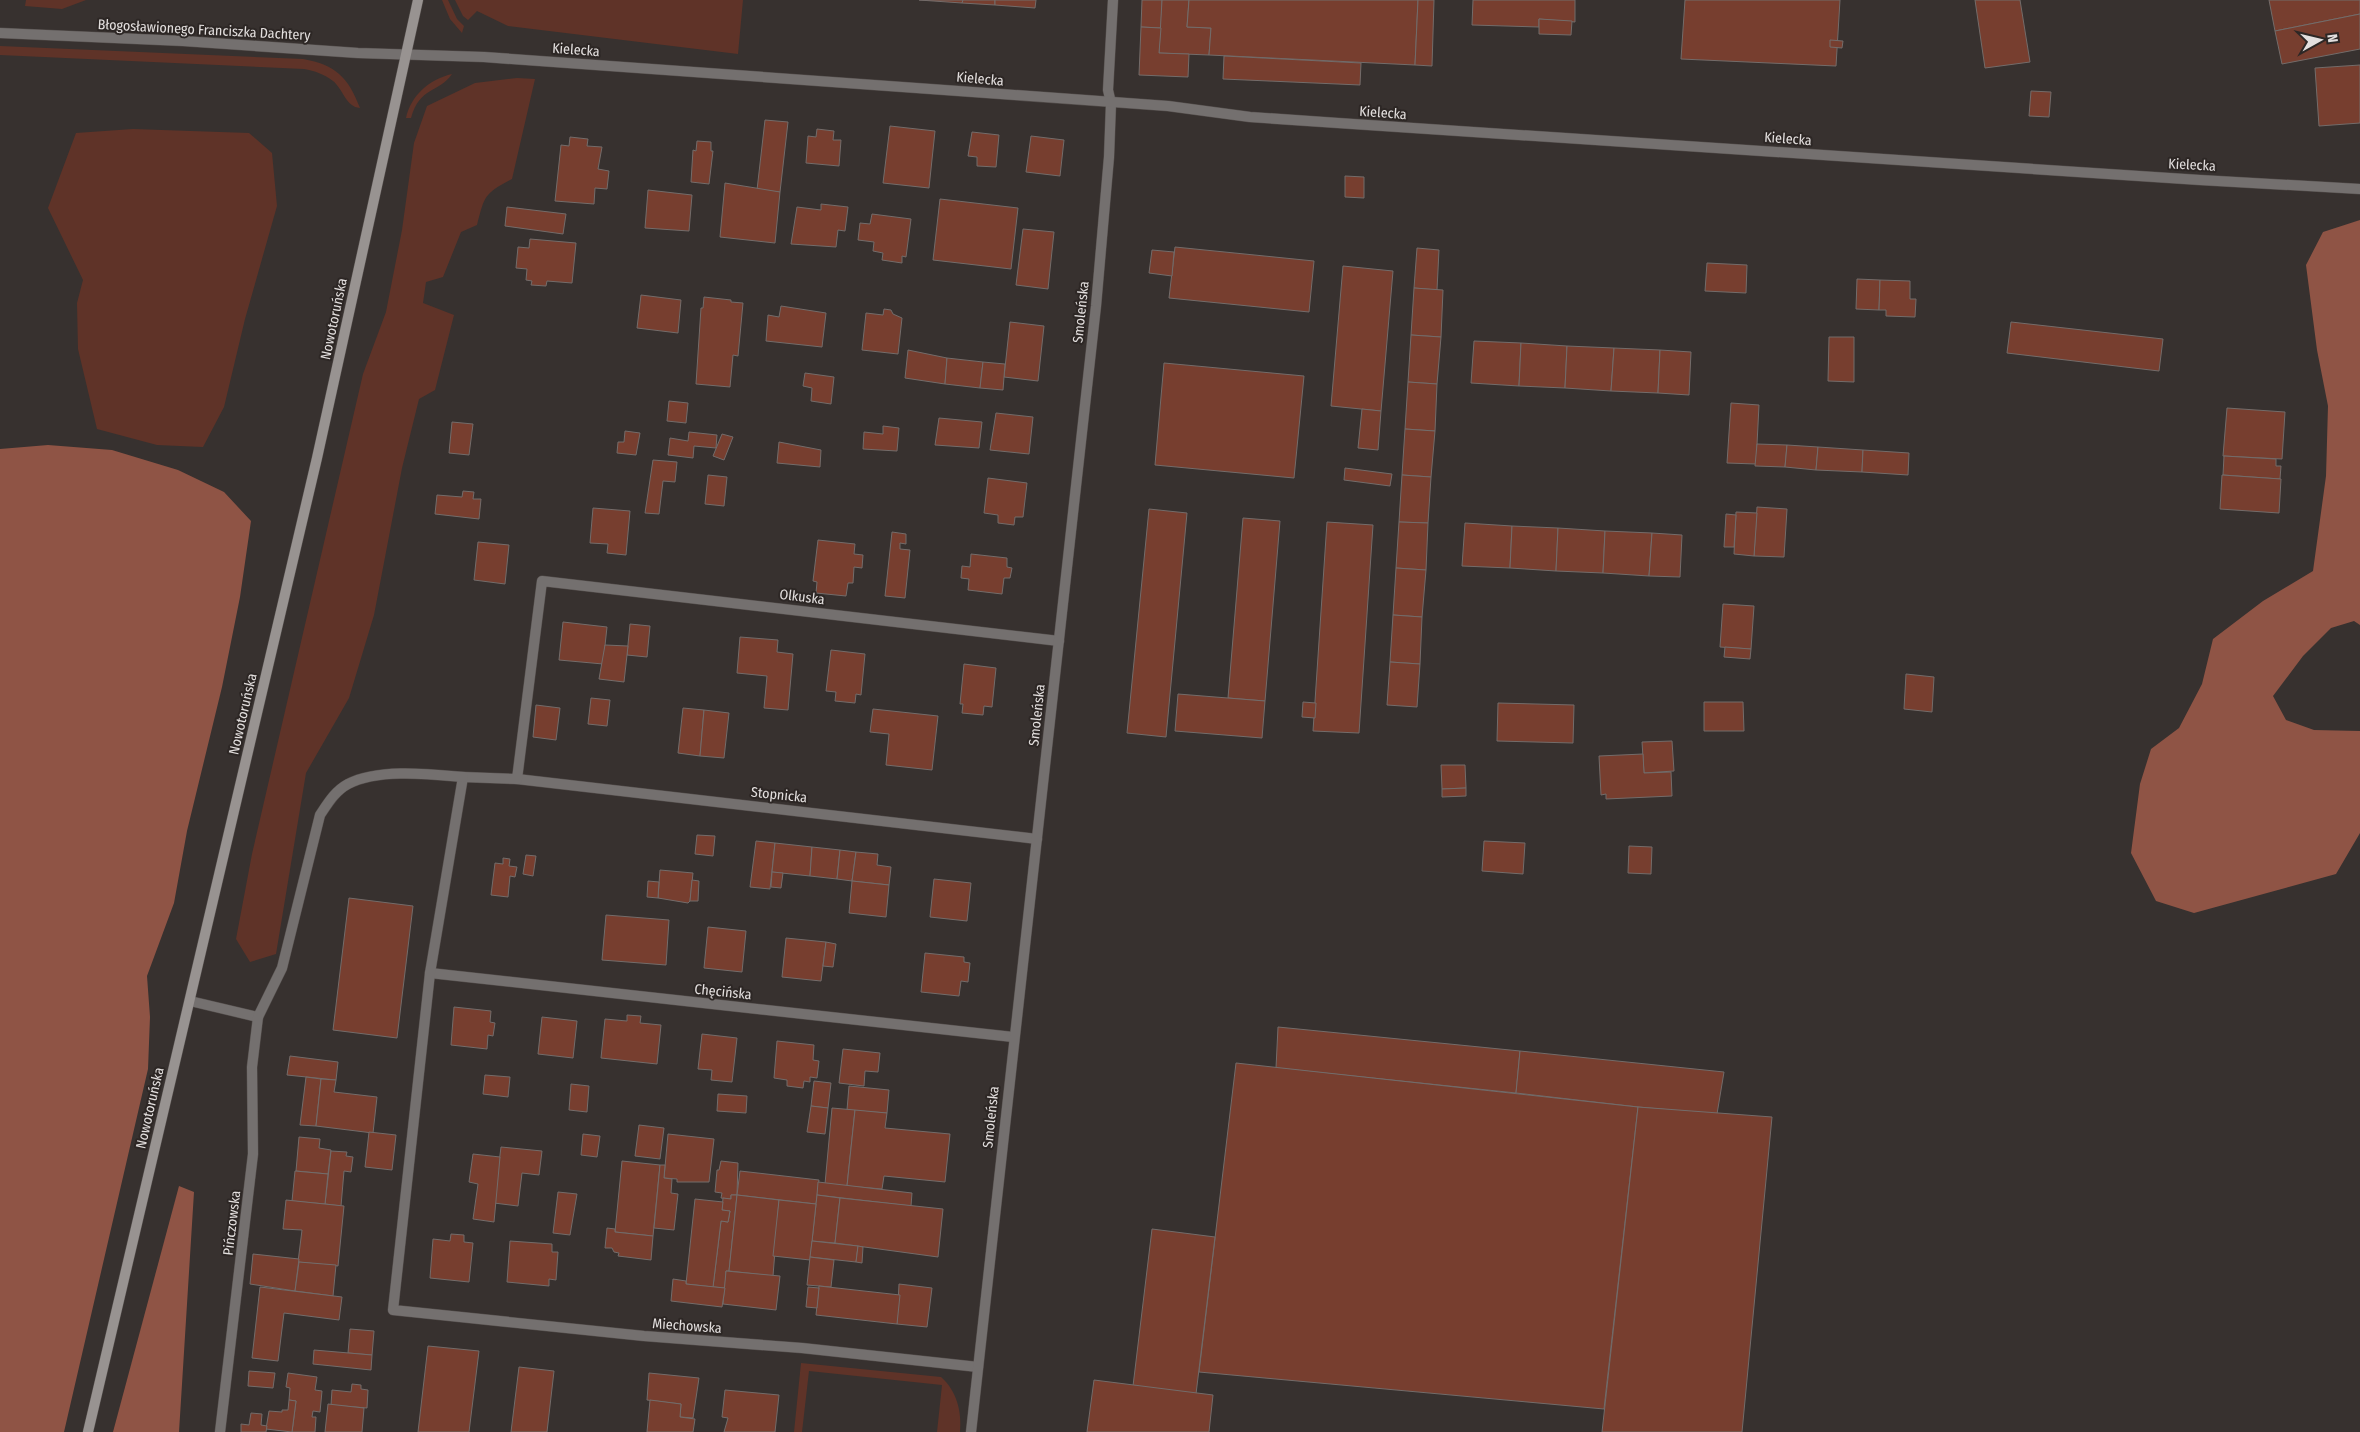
<svg xmlns="http://www.w3.org/2000/svg" width="2360" height="1432" font-family="'Fira Sans Condensed',sans-serif">
<rect width="100%" height="100%" fill="#37312f"/>
<g fill="#5f3328">
<polygon points="26,0 86,0 62,9 25,6"/>
<polygon points="442,0 448,0 457,19 464,26 462,33 450,19"/>
<polygon points="455,0 743,0 738,54 508,26 477,11 468,20 463,16"/>
<path d="M0,46L303,59C336,65 348,77 360,108C346,107 343,89 333,81C324,74 315,71 304,69L0,55Z"/>
<path d="M452,74C438,94 420,86 411,118H406C411,95 430,79 452,74Z"/>
<path d="M517,78L535,79L512,179C484,194 485,195 477,225L461,232L443,277L426,282L423,303L454,315L435,390L419,399L402,468L374,615L349,698L306,773L276,954L250,962L236,939L252,854L363,374L386,312L402,230L414,143L427,106L475,83Z"/>
<polygon points="133,129 249,133 272,153 277,206 245,319 224,407 203,447 157,445 97,429 78,349 77,303 83,280 48,208 76,133"/>
<path d="M801,1363L941,1377C957,1391 962,1412 960,1432H937L942,1385L809,1371L802,1432H794Z"/>
</g>
<g fill="#8f5445">
<polygon points="2360,220 2360,625 2354,621 2331,628 2303,656 2273,696 2286,720 2314,730 2360,731 2360,833 2336,874 2194,913 2156,901 2131,853 2140,784 2151,749 2179,728 2202,684 2213,639 2263,601 2313,571 2326,476 2328,406 2317,350 2306,265 2323,232"/>
<polygon points="48,445 112,450 178,470 224,492 251,521 240,597 222,687 187,831 174,903 147,976 150,1017 148,1069 64,1432 0,1432 0,449"/>
<polygon points="179,1186 194,1192 179,1432 113,1432"/>
</g>
<g fill="#773e2f" stroke="#736c6a">
<polygon points="919,0 963,0 962,3"/>
<polygon points="963,0 995,0 995,5 962,3"/>
<polygon points="995,0 1036,0 1035,8 995,5"/>
<polygon points="1142,0 1162,0 1161,28 1141,27"/>
<polygon points="1162,0 1189,0 1187,27 1211,28 1209,55 1159,53"/>
<polygon points="1189,0 1418,0 1415,65 1209,55 1211,28 1187,27"/>
<polygon points="1418,0 1434,0 1432,66 1415,65"/>
<polygon points="1473,0 1575,0 1575,22 1539,19 1539,27 1472,25"/>
<polygon points="1685,0 1840,0 1836,66 1681,59"/>
<polygon points="1975,0 2020,0 2030,62 1985,68"/>
<polygon points="2269,0 2360,0 2360,14 2275,31"/>
<polygon points="2360,14 2360,49 2282,64 2275,31"/>
<polygon points="1539,19 1572,21 1571,35 1539,34"/>
<polygon points="1141,27 1161,28 1159,53 1189,54 1188,77 1139,75"/>
<polygon points="1830,40 1843,41 1842,48 1830,47"/>
<polygon points="1224,56 1361,63 1360,85 1223,79"/>
<polygon points="2360,65 2360,123 2319,126 2315,68"/>
<polygon points="2031,91 2051,92 2049,117 2029,116"/>
<polygon points="765,120 788,122 780,192 757,190"/>
<polygon points="890,126 935,131 929,188 883,183"/>
<polygon points="817,129 834,131 833,140 841,140 839,166 806,163 808,136 816,137"/>
<polygon points="972,132 999,135 996,167 977,166 977,157 968,156"/>
<polygon points="1031,136 1064,140 1060,176 1026,172"/>
<polygon points="570,137 588,139 587,146 602,147 598,169 609,171 607,189 595,188 594,204 555,201 561,145 569,146"/>
<polygon points="697,141 711,142 711,151 713,151 709,184 691,182 693,150 696,151"/>
<polygon points="1345,176 1364,177 1364,198 1345,197"/>
<polygon points="725,183 780,192 775,243 720,237"/>
<polygon points="648,190 692,195 689,231 645,228"/>
<polygon points="940,199 1018,208 1011,269 933,260"/>
<polygon points="821,204 848,207 845,231 838,230 836,247 791,244 797,207 821,210"/>
<polygon points="507,207 566,214 563,234 505,226"/>
<polygon points="872,214 911,219 906,257 902,256 902,263 882,260 883,253 873,251 874,242 858,240 860,223 870,224"/>
<polygon points="1023,229 1054,232 1048,289 1016,285"/>
<polygon points="530,239 576,243 572,283 547,281 546,286 531,285 532,281 526,280 527,269 516,268 518,247 529,248"/>
<polygon points="1175,247 1314,261 1309,312 1169,298"/>
<polygon points="1417,248 1439,250 1437,290 1414,288"/>
<polygon points="1152,250 1174,252 1172,276 1149,273"/>
<polygon points="1707,263 1747,265 1746,293 1705,291"/>
<polygon points="1343,266 1393,271 1381,411 1331,406"/>
<polygon points="1857,279 1880,280 1879,310 1856,309"/>
<polygon points="1880,280 1910,281 1910,299 1916,299 1915,317 1886,316 1886,310 1879,310"/>
<polygon points="1414,288 1443,290 1441,337 1411,335"/>
<polygon points="641,295 681,300 678,333 637,328"/>
<polygon points="704,297 731,300 731,302 743,303 738,356 733,355 730,387 696,384 701,308 703,308"/>
<polygon points="781,306 826,313 822,347 766,341 768,315 779,317"/>
<polygon points="884,309 891,310 893,314 902,318 898,354 862,350 866,313 883,315"/>
<polygon points="1010,322 1044,326 1038,381 1004,377"/>
<polygon points="2011,322 2163,339 2159,371 2007,353"/>
<polygon points="1411,335 1441,337 1437,384 1408,382"/>
<polygon points="1829,337 1854,337 1854,382 1828,381"/>
<polygon points="1474,341 1521,343 1519,386 1471,383"/>
<polygon points="1521,343 1567,346 1565,388 1519,386"/>
<polygon points="1567,346 1614,348 1611,391 1565,388"/>
<polygon points="1614,348 1660,350 1658,393 1611,391"/>
<polygon points="908,350 947,358 945,384 905,378"/>
<polygon points="1660,350 1691,352 1689,395 1658,393"/>
<polygon points="947,358 983,362 980,388 945,384"/>
<polygon points="983,362 1005,364 1003,390 980,388"/>
<polygon points="1164,363 1304,376 1294,478 1155,465"/>
<polygon points="805,373 834,377 831,404 811,401 812,388 803,386"/>
<polygon points="1408,382 1437,384 1435,431 1405,429"/>
<polygon points="669,401 688,403 686,423 667,421"/>
<polygon points="1731,403 1759,405 1756,464 1727,463"/>
<polygon points="2227,408 2285,412 2282,459 2223,456"/>
<polygon points="1362,409 1381,411 1378,450 1358,448"/>
<polygon points="996,413 1033,417 1029,454 990,450"/>
<polygon points="939,418 982,422 979,448 935,445"/>
<polygon points="452,422 473,424 469,455 449,453"/>
<polygon points="883,426 899,428 897,451 863,449 864,432 883,434"/>
<polygon points="1405,429 1435,431 1431,477 1402,475"/>
<polygon points="625,431 640,433 636,455 617,453 618,442 624,442"/>
<polygon points="689,432 717,435 716,448 694,446 693,458 668,455 670,438 688,441"/>
<polygon points="722,434 733,437 724,460 713,456"/>
<polygon points="779,442 821,450 820,467 777,463"/>
<polygon points="1757,444 1787,445 1785,467 1755,466"/>
<polygon points="1787,445 1818,447 1816,470 1785,467"/>
<polygon points="1818,447 1863,450 1862,472 1816,470"/>
<polygon points="1863,450 1909,453 1908,475 1862,472"/>
<polygon points="2224,456 2276,459 2276,466 2281,466 2280,479 2223,475"/>
<polygon points="653,460 677,462 675,482 663,481 659,514 645,513"/>
<polygon points="1345,468 1392,474 1390,486 1344,480"/>
<polygon points="708,475 727,477 724,506 705,504"/>
<polygon points="1402,475 1431,477 1428,523 1399,522"/>
<polygon points="2222,475 2281,479 2279,513 2220,509"/>
<polygon points="988,478 1027,483 1023,517 1015,517 1014,525 998,523 998,515 984,513"/>
<polygon points="463,491 474,492 473,499 481,499 479,519 435,514 437,495 462,497"/>
<polygon points="1757,507 1787,509 1784,557 1754,556"/>
<polygon points="593,508 630,511 626,555 607,553 608,544 590,543"/>
<polygon points="1149,509 1187,513 1166,737 1127,733"/>
<polygon points="1736,512 1757,513 1754,556 1734,554"/>
<polygon points="1726,514 1736,515 1734,547 1724,547"/>
<polygon points="1243,518 1280,521 1265,701 1228,698"/>
<polygon points="1327,522 1373,525 1359,733 1313,731"/>
<polygon points="1399,522 1428,523 1426,570 1396,568"/>
<polygon points="1465,523 1512,526 1510,568 1462,566"/>
<polygon points="1512,526 1558,528 1556,571 1510,568"/>
<polygon points="1558,528 1605,531 1603,573 1556,571"/>
<polygon points="1605,531 1652,533 1649,576 1603,573"/>
<polygon points="892,532 906,534 906,544 900,543 900,549 910,550 905,598 885,596"/>
<polygon points="1652,533 1682,535 1680,577 1649,576"/>
<polygon points="818,540 855,544 854,554 863,555 862,568 854,567 853,583 848,583 846,596 816,593 817,582 813,581"/>
<polygon points="478,542 509,545 505,584 474,580"/>
<polygon points="971,554 1007,558 1007,567 1012,568 1010,578 1004,578 1002,594 968,590 969,579 961,578 962,566 970,567"/>
<polygon points="1396,568 1426,570 1422,617 1393,615"/>
<polygon points="1723,604 1754,606 1751,649 1720,647"/>
<polygon points="1393,615 1422,617 1420,664 1390,662"/>
<polygon points="563,622 607,627 603,664 559,660"/>
<polygon points="630,624 650,626 647,657 627,655"/>
<polygon points="740,637 778,640 777,652 793,654 788,710 764,708 767,676 737,673"/>
<polygon points="605,645 628,646 624,682 599,679"/>
<polygon points="1725,647 1751,649 1750,659 1724,657"/>
<polygon points="831,650 865,654 861,695 856,694 855,703 835,701 836,692 826,691"/>
<polygon points="1390,662 1420,664 1417,707 1387,705"/>
<polygon points="964,664 996,668 992,707 984,706 983,715 962,713 963,704 960,704"/>
<polygon points="1906,674 1934,677 1932,712 1904,709"/>
<polygon points="1178,694 1265,701 1262,738 1175,731"/>
<polygon points="591,698 610,700 607,726 588,724"/>
<polygon points="1303,702 1316,703 1315,718 1302,717"/>
<polygon points="1704,702 1743,702 1744,731 1704,731"/>
<polygon points="1498,703 1574,705 1573,743 1497,741"/>
<polygon points="536,705 560,708 556,740 533,737"/>
<polygon points="683,708 704,710 700,756 678,753"/>
<polygon points="873,709 938,716 932,770 886,765 889,734 870,732"/>
<polygon points="704,710 729,713 724,758 700,756"/>
<polygon points="1672,741 1674,771 1644,773 1642,742"/>
<polygon points="1643,754 1644,773 1671,772 1672,796 1606,799 1606,794 1601,795 1599,756"/>
<polygon points="1441,765 1465,765 1466,788 1442,789"/>
<polygon points="1466,788 1466,796 1442,797 1442,789"/>
<polygon points="697,835 715,836 713,856 695,854"/>
<polygon points="756,841 775,843 770,889 750,887"/>
<polygon points="1484,841 1525,843 1523,874 1482,871"/>
<polygon points="775,843 812,847 810,876 772,872"/>
<polygon points="1629,846 1652,847 1651,874 1628,873"/>
<polygon points="812,847 840,850 837,879 810,876"/>
<polygon points="840,850 856,852 852,881 837,879"/>
<polygon points="856,852 878,854 877,865 891,867 889,885 852,881"/>
<polygon points="526,855 536,856 533,876 523,874"/>
<polygon points="503,858 510,859 509,866 517,867 515,877 510,876 508,897 491,895 495,863 503,864"/>
<polygon points="660,870 693,873 690,901 688,903 658,898"/>
<polygon points="772,872 783,873 781,888 771,887"/>
<polygon points="934,879 971,883 967,921 930,917"/>
<polygon points="692,880 699,881 698,901 690,901"/>
<polygon points="648,881 659,882 658,898 647,897"/>
<polygon points="852,881 889,885 886,917 849,913"/>
<polygon points="349,898 413,906 397,1038 333,1030"/>
<polygon points="606,915 669,920 666,965 602,960"/>
<polygon points="708,927 746,931 742,972 704,968"/>
<polygon points="786,938 826,942 821,981 782,977"/>
<polygon points="826,942 836,944 833,967 823,966"/>
<polygon points="925,953 964,957 964,962 970,963 968,982 961,981 959,996 921,992"/>
<polygon points="454,1007 491,1011 490,1022 495,1023 493,1036 488,1035 487,1049 451,1045"/>
<polygon points="627,1015 641,1016 640,1023 661,1025 657,1064 601,1058 605,1019 627,1021"/>
<polygon points="542,1017 577,1021 573,1058 538,1054"/>
<polygon points="1278,1027 1520,1051 1516,1093 1276,1068"/>
<polygon points="702,1034 737,1038 732,1082 711,1080 712,1070 698,1069"/>
<polygon points="777,1041 814,1045 813,1060 819,1061 817,1078 810,1077 810,1082 804,1081 803,1088 787,1086 787,1080 774,1078"/>
<polygon points="843,1049 880,1053 878,1072 865,1071 864,1086 839,1083"/>
<polygon points="1520,1051 1724,1072 1717,1114 1638,1107 1516,1093"/>
<polygon points="290,1056 338,1062 336,1080 287,1075"/>
<polygon points="1236,1063 1638,1107 1604,1409 1199,1372"/>
<polygon points="485,1075 510,1077 508,1097 483,1094"/>
<polygon points="306,1077 321,1079 316,1126 300,1125"/>
<polygon points="321,1079 336,1080 334,1092 377,1097 373,1133 316,1126"/>
<polygon points="814,1081 831,1083 828,1108 811,1106"/>
<polygon points="571,1084 589,1086 587,1112 569,1110"/>
<polygon points="849,1086 889,1090 887,1113 847,1110"/>
<polygon points="718,1094 747,1096 746,1113 717,1111"/>
<polygon points="811,1106 828,1108 825,1134 807,1132"/>
<polygon points="1638,1107 1772,1117 1742,1432 1602,1432"/>
<polygon points="832,1108 855,1110 847,1186 825,1184"/>
<polygon points="855,1110 887,1113 885,1128 950,1134 945,1182 884,1176 882,1189 847,1186"/>
<polygon points="639,1125 664,1128 660,1159 635,1156"/>
<polygon points="369,1132 396,1135 392,1170 365,1167"/>
<polygon points="583,1134 600,1136 597,1157 581,1155"/>
<polygon points="668,1134 714,1139 709,1182 677,1182 677,1179 664,1178"/>
<polygon points="299,1137 320,1139 319,1148 331,1150 328,1174 296,1171"/>
<polygon points="501,1147 542,1151 539,1175 522,1173 518,1206 494,1203"/>
<polygon points="331,1151 347,1152 346,1156 353,1157 351,1172 344,1171 341,1206 325,1204"/>
<polygon points="473,1154 500,1157 494,1222 473,1219 478,1184 469,1182"/>
<polygon points="622,1161 660,1165 653,1236 615,1232"/>
<polygon points="721,1161 738,1163 737,1195 731,1195 731,1199 721,1198 722,1193 715,1192 717,1170 719,1170"/>
<polygon points="660,1165 665,1165 664,1178 672,1179 671,1193 678,1194 674,1230 654,1228"/>
<polygon points="295,1171 328,1174 325,1204 292,1201"/>
<polygon points="740,1171 819,1180 816,1204 737,1195"/>
<polygon points="818,1182 912,1193 911,1206 817,1195"/>
<polygon points="558,1192 577,1194 570,1235 553,1233"/>
<polygon points="731,1195 737,1195 729,1271 726,1271 725,1288 713,1287 721,1221 728,1222 730,1211 722,1210 723,1198 731,1199"/>
<polygon points="737,1195 779,1200 773,1276 729,1271"/>
<polygon points="817,1195 840,1198 835,1243 812,1241"/>
<polygon points="840,1198 943,1209 938,1257 835,1243"/>
<polygon points="695,1199 723,1202 722,1210 730,1211 728,1222 721,1221 713,1287 686,1284"/>
<polygon points="286,1200 344,1206 338,1266 298,1262 302,1230 283,1229"/>
<polygon points="779,1200 816,1204 810,1260 773,1256"/>
<polygon points="607,1228 615,1229 615,1232 653,1236 651,1260 618,1256 619,1253 614,1252 612,1248 605,1248"/>
<polygon points="1152,1229 1215,1237 1196,1394 1133,1386"/>
<polygon points="451,1234 464,1235 464,1242 473,1243 469,1282 430,1278 433,1239 450,1241"/>
<polygon points="510,1241 552,1244 552,1252 558,1252 556,1280 549,1279 549,1286 507,1282"/>
<polygon points="812,1241 858,1246 856,1262 810,1257"/>
<polygon points="858,1246 863,1247 862,1263 856,1262"/>
<polygon points="253,1254 299,1259 295,1291 250,1284"/>
<polygon points="810,1257 834,1260 831,1287 807,1285"/>
<polygon points="299,1262 336,1265 333,1296 295,1291"/>
<polygon points="726,1271 780,1276 776,1310 723,1304"/>
<polygon points="673,1279 686,1281 686,1284 725,1288 722,1307 671,1301"/>
<polygon points="899,1284 932,1288 927,1327 897,1324"/>
<polygon points="819,1286 900,1295 897,1324 816,1315"/>
<polygon points="260,1287 342,1297 339,1320 284,1313 278,1361 252,1358"/>
<polygon points="808,1287 819,1288 817,1308 806,1307"/>
<polygon points="350,1329 374,1331 372,1355 348,1353"/>
<polygon points="428,1346 479,1351 469,1432 418,1432"/>
<polygon points="314,1350 372,1355 371,1370 313,1364"/>
<polygon points="519,1367 554,1371 547,1432 511,1432"/>
<polygon points="249,1371 275,1373 273,1388 248,1386"/>
<polygon points="288,1373 317,1377 315,1390 322,1391 320,1412 313,1411 312,1417 316,1417 315,1432 292,1432 296,1401 289,1400 290,1388 286,1387"/>
<polygon points="649,1373 699,1378 693,1418 680,1417 681,1404 647,1400"/>
<polygon points="1094,1380 1213,1395 1209,1432 1087,1432"/>
<polygon points="352,1384 361,1385 361,1389 368,1390 367,1408 331,1405 332,1390 351,1392"/>
<polygon points="725,1390 779,1395 775,1432 724,1432 728,1418 722,1417"/>
<polygon points="289,1400 296,1401 292,1432 266,1429 269,1411 282,1412 282,1410 288,1410"/>
<polygon points="650,1400 681,1404 680,1417 695,1419 693,1432 647,1432"/>
<polygon points="328,1404 364,1408 362,1432 325,1432"/>
<polygon points="251,1413 262,1414 261,1425 267,1426 266,1432 241,1432 241,1424 249,1425"/>
</g>
<g fill="none" stroke-linecap="round" stroke-linejoin="round">
<g stroke="#534d4b" stroke-width="11">
<g id="minor">
<polyline points="517,779 1037,839"/>
<polyline points="430,973 1013,1037"/>
<polyline points="190,1001 258,1017"/>
<polyline points="978,1367 802,1348 644,1336 393,1310 430,973 463,777 517,779 542,581 1059,641"/>
<path d="M220,1432L253,1154L252,1067L258,1017L282,968L320,815C328,803 335,791 348,784C378,768 430,774 463,777"/>
<polyline points="971,1432 1096,306 1109,157 1111,103 1108,90 1113,0"/>
</g>
</g>
<g stroke="#534d4b" stroke-width="11">
<polyline id="tertiary" points="0,33 183,41 358,53 484,57 1168,106 1250,117 1338,123 2200,180 2360,189"/>
</g>
<g stroke="#534d4b" stroke-width="11">
<polyline id="secondary" points="88,1432 317,458 418,0"/>
</g>
<use href="#minor" stroke="#74706f" stroke-width="10"/>
<use href="#tertiary" stroke="#74706f" stroke-width="10"/>
<use href="#secondary" stroke="#989391" stroke-width="10"/>
</g>
<g text-anchor="middle" dominant-baseline="central" stroke-width="4" stroke-linejoin="round" paint-order="stroke">
<g font-size="14" fill="#e3dfde" stroke="#2d2725">
<text transform="translate(204 30) rotate(3)">Błogosławionego Franciszka Dachtery</text>
<text transform="translate(576 50) rotate(4)">Kielecka</text>
<text transform="translate(980 79) rotate(5)">Kielecka</text>
<text transform="translate(1383 113) rotate(4)">Kielecka</text>
<text transform="translate(1788 139) rotate(4)">Kielecka</text>
<text transform="translate(2192 165) rotate(3)">Kielecka</text>
<text transform="translate(1081 312) rotate(-84)">Smoleńska</text>
<text transform="translate(334 319) rotate(-78)">Nowotoruńska</text>
<text transform="translate(802 597) rotate(7)">Olkuska</text>
<text transform="translate(243 714) rotate(-77)">Nowotoruńska</text>
<text transform="translate(1037 715) rotate(-84)">Smoleńska</text>
<text transform="translate(779 795) rotate(6)">Stopnicka</text>
<text transform="translate(723 992) rotate(6)">Chęcińska</text>
<text transform="translate(150 1108) rotate(-77)">Nowotoruńska</text>
<text transform="translate(991 1117) rotate(-84)">Smoleńska</text>
<text transform="translate(232 1223) rotate(-83)">Pińczowska</text>
<text transform="translate(687 1326) rotate(4)">Miechowska</text>
</g>
</g>
<g transform="translate(2320 40) rotate(82)" stroke="#2d2725" stroke-width="4" paint-order="stroke">
<path d="M0-4L9 19L0 12L-9 19Z" fill="#e3dfde"/>
<text y="-8" font-size="14" font-weight="bold" text-anchor="middle" fill="#e3dfde">N</text>
</g>
</svg>
